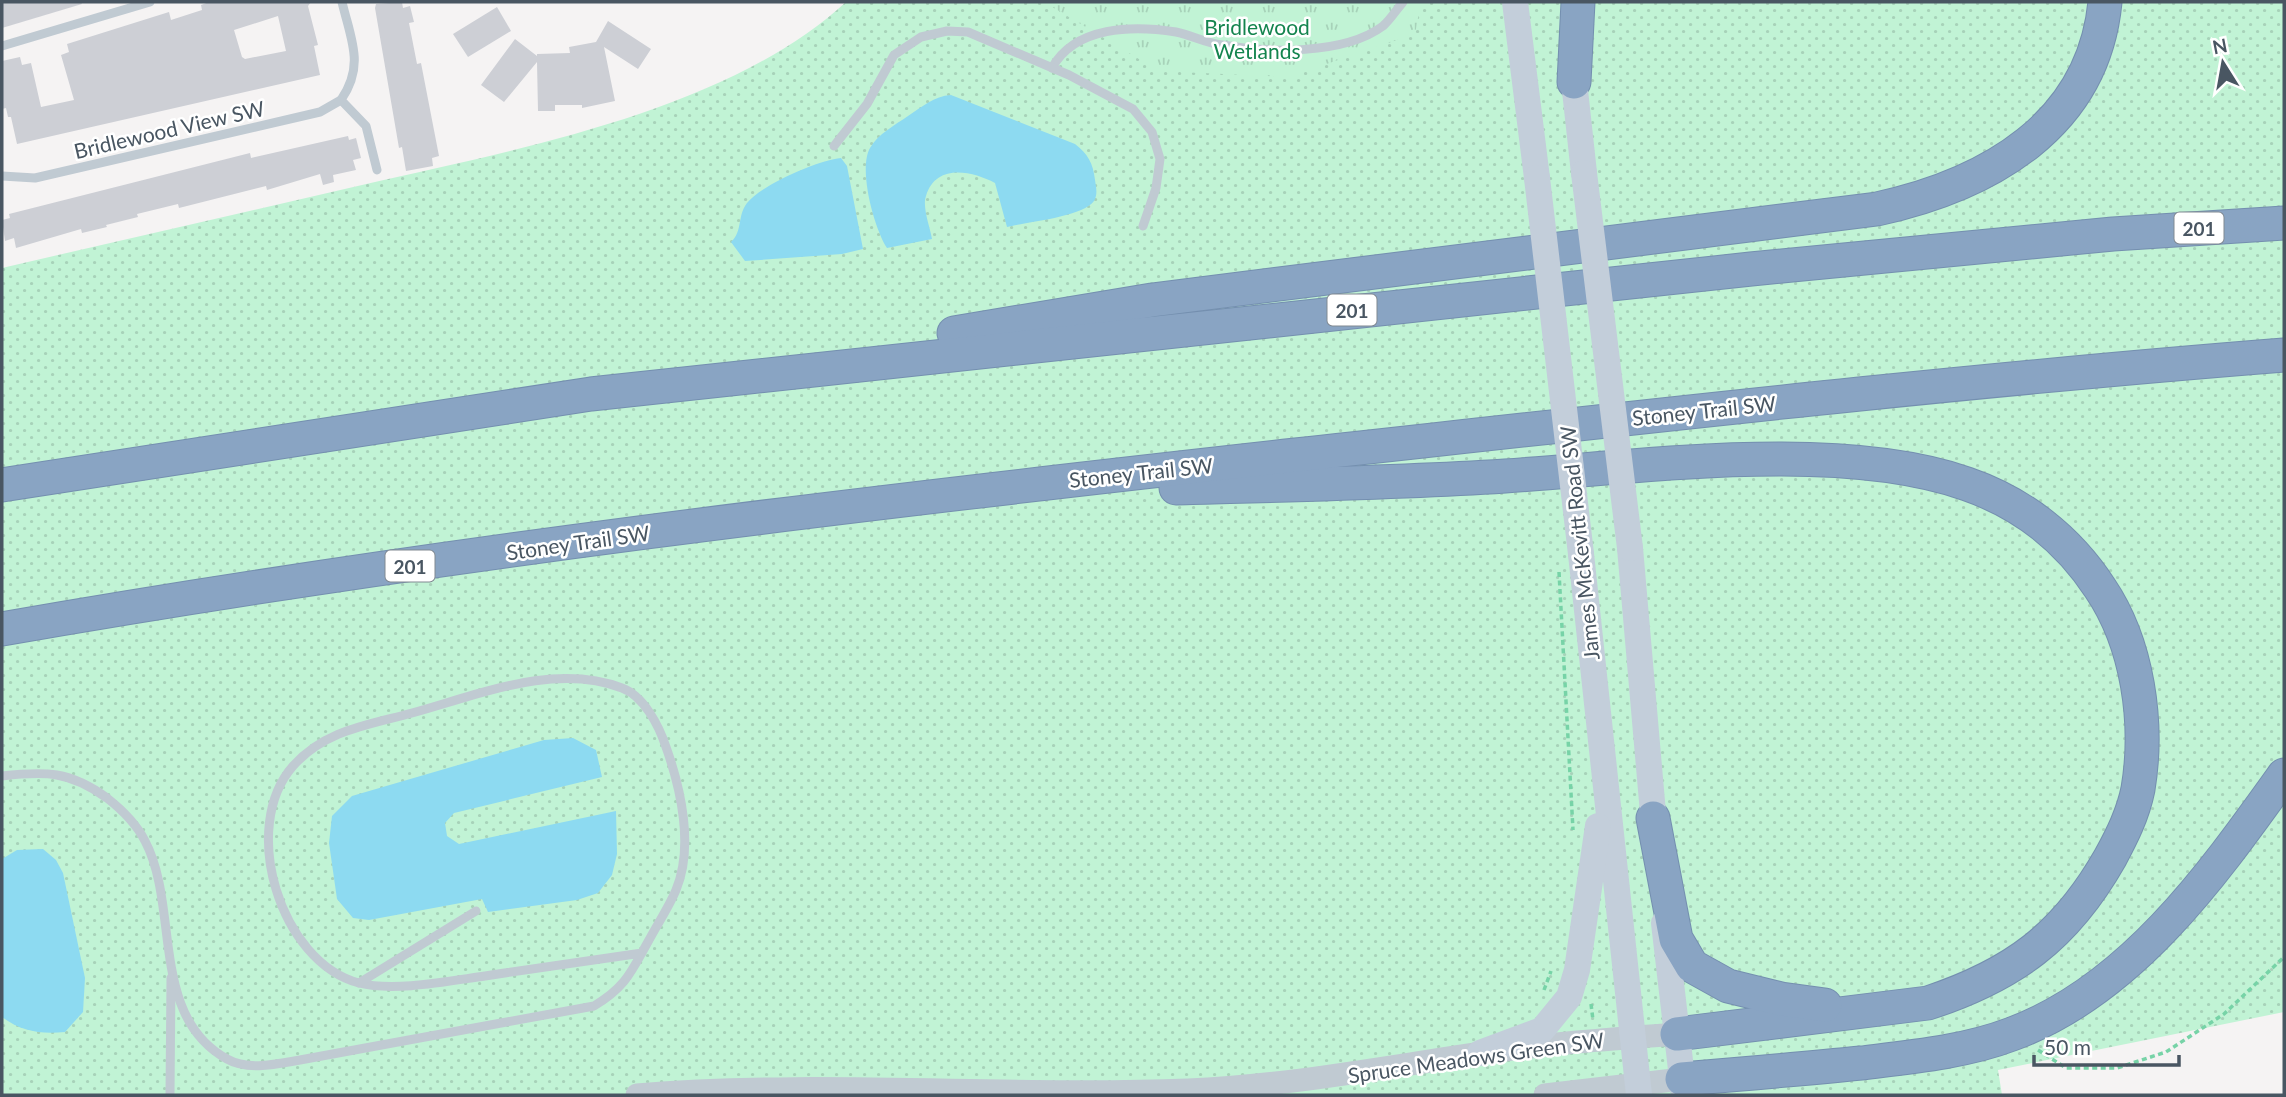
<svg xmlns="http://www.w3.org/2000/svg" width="2286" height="1097" font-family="Lato,sans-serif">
<defs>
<pattern id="grass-dots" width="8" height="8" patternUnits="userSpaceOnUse" patternTransform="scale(1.75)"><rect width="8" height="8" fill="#c1f3d5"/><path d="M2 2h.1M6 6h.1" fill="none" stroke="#a7d2b9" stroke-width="1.8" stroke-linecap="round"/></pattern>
<pattern id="park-tufts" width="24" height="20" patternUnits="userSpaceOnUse" patternTransform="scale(1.75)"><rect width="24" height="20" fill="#c1f3d5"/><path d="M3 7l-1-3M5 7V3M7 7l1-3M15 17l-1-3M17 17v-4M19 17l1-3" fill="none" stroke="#a7d2b9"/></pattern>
</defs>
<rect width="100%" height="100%" fill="#f5f3f3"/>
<path fill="url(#grass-dots)" d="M846,2H2284V1012L1998,1070L2002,1095H2V268C122,240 242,213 362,185C517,149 726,112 846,2Z"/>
<polygon fill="url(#park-tufts)" points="1044,2 1421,2 1415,34 1288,77 1159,71"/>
<g fill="#8ddaf1">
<path d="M951,95L1075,144C1088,154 1093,163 1095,180C1096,187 1098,194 1094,201C1083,217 1026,222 1007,227L995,183C972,171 936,163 926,196C922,207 930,227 932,239L887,248C874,228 858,169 870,148C878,134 895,125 908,116C922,107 934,96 951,95Z"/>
<path d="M841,158L847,166L863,249L842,254L745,261L731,242C743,231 737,216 747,203C761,185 819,160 841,158Z"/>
<polygon points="573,738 596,750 602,777 454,813 445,823 447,836 459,844 616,811 617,854 612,875 598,893 577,900 488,912 482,899 369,920 353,918 337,899 329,843 332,816 352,796 544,740"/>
<path d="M43,849L56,860L63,873L85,978L83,1012L65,1032C41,1034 22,1032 2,1017V859L17,850Z"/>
</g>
<g fill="#cdcfd5" fill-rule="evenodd">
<polygon points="2,2 81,2 82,4 2,28"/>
<path d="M209,2H311L308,6L318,45L314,46L320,75L17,144L11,117H8L6,108L2,109V61L20,57L22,65L31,63L41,107L74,100L61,55L69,52L67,44L169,12L171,20L202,10L201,5ZM278,16L286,51L245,59L242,57L234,30Z"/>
<polygon points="402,2 403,8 410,6 414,22 409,23 417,64 421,63 439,156 432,158 433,166 406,171 402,147 399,148 375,8 376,4"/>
<polygon points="497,7 511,31 468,57 453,34"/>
<polygon points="608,21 651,49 638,69 604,47 615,101 582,108 582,105 555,105 555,111 538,111 537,62 504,102 481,85 515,39 537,56 537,54 570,53 569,47 596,42"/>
<polygon points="348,136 349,140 356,138 361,158 353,160 356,170 333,175 334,182 323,185 320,174 267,190 266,186 179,208 178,204 137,214 138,217 106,225 107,227 82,233 81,229 16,248 14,238 5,241 2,220 10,218 9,214 250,153 251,158"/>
</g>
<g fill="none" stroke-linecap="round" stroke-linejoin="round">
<g stroke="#748faf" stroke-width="35">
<g id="motorway">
<polyline points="1574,82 1578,2"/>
<path d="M954,333L1152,300L1877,209C1988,185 2093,126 2105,2"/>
<polyline points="2,485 591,394 1751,269 2113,234 2284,223"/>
<path d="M1176,488C1286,485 1395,483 1505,476C1642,467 1838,439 1967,484C2022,503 2068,539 2100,588C2138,644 2149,723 2138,789C2133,814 2122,836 2110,858C2065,937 2013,975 1928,1003L1677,1034"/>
<path d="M2,629C430,554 863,503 1296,455C1625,419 1954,381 2284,355"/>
<polyline points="1653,818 1676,939 1692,966 1728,986 1781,999 1825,1005"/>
<path d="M1682,1079C1742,1074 1802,1069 1861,1063C1911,1057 1965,1052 2012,1034C2131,990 2213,874 2284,775"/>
</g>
</g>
<g stroke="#77d3a7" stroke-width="3.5" stroke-dasharray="5 3.5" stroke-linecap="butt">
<polyline points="1559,572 1573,830"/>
<polyline points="1544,990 1551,971"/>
<polyline points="1591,1004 1593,1020"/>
<polyline points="2038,1050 2066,1068 2117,1068 2166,1052 2224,1014 2284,957"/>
</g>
<g stroke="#c0cad2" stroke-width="9">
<path d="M342,2C351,40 365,65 341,100L366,126L377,170"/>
<polyline points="2,46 150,2"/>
<path d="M1052,68C1075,26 1133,25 1176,32C1191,35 1206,43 1222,45C1267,53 1344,55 1383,26C1390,20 1397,9 1403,2"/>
<polyline points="834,146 867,104 894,55 921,37 947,31 968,32 1069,75 1133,109 1152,132 1160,159 1156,188 1143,226"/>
<polyline points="2,176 35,178 320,112 341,100"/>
<path d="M2,776C45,771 70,771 107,798C121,809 137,825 145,841C180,907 149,1016 227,1059C248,1071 277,1064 300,1060L594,1006C626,987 631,972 649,940C658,923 669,907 676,890C694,847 681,789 666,747C659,726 644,696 622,688C555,662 478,695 412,713C368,725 325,730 293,766C239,827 280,962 359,983C394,992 449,981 485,976C537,968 589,961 642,953"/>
<polyline points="359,983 476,911"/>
<polyline points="170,1095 171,978"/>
</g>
<g stroke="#c0cad2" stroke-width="23">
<path d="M637,1095C820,1080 1004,1097 1188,1090C1285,1086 1380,1068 1476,1054C1542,1044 1610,1039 1677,1034"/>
<polyline points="1545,1095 1682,1079"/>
</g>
<g stroke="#c3ceda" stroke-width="26">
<polyline points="1515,2 1537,178"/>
<polyline points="1572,63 1584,173"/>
<polyline points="1630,548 1655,836"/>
<polyline points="1581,554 1639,1095"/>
<polyline points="1664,923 1684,1095"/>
<polyline points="1480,1053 1542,1030 1569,997 1577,970 1598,826"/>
</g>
<use href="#motorway" stroke="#89a4c3" stroke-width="33"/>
<g stroke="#c3ceda" stroke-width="26">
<polyline points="1584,173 1630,548"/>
<polyline points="1537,178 1581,554"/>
</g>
</g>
<g text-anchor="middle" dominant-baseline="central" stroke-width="5" stroke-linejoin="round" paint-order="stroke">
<g fill="#fff" stroke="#808991" stroke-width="2">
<rect x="2174.5" y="212.5" width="49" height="31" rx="5"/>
<rect x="1327.5" y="294.5" width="49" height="31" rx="5"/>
<rect x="385.5" y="550.5" width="49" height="31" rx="5"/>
</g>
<g font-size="19" font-weight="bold" fill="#495662">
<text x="2199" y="228">201</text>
<text x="1352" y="310">201</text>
<text x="410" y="566">201</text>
</g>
<g font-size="21" fill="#13844e" stroke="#fff">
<text x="1257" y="26">Bridlewood<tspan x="1257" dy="24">Wetlands</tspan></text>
</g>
<g font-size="21" fill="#495662" stroke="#fff">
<text transform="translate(169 129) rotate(-13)">Bridlewood View SW</text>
<text transform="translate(1704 410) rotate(-6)">Stoney Trail SW</text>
<text transform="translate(1141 472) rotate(-6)">Stoney Trail SW</text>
<text transform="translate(578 542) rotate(-8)">Stoney Trail SW</text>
<text transform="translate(1579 543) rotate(-96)">James McKevitt Road SW</text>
<text transform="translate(1476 1057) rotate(-8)">Spruce Meadows Green SW</text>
</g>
</g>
<rect width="2286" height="1097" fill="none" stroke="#495662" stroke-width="7"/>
<g transform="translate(2223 63) rotate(349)" stroke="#ffffff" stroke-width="5" paint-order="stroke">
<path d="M0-5L12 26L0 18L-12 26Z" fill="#495662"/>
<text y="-10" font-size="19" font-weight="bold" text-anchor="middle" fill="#495662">N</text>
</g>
<path d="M2034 1055v10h145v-10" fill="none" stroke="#495662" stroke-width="3.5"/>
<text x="2044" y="1055" font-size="21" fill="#495662" stroke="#ffffff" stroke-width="5" paint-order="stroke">50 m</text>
</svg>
